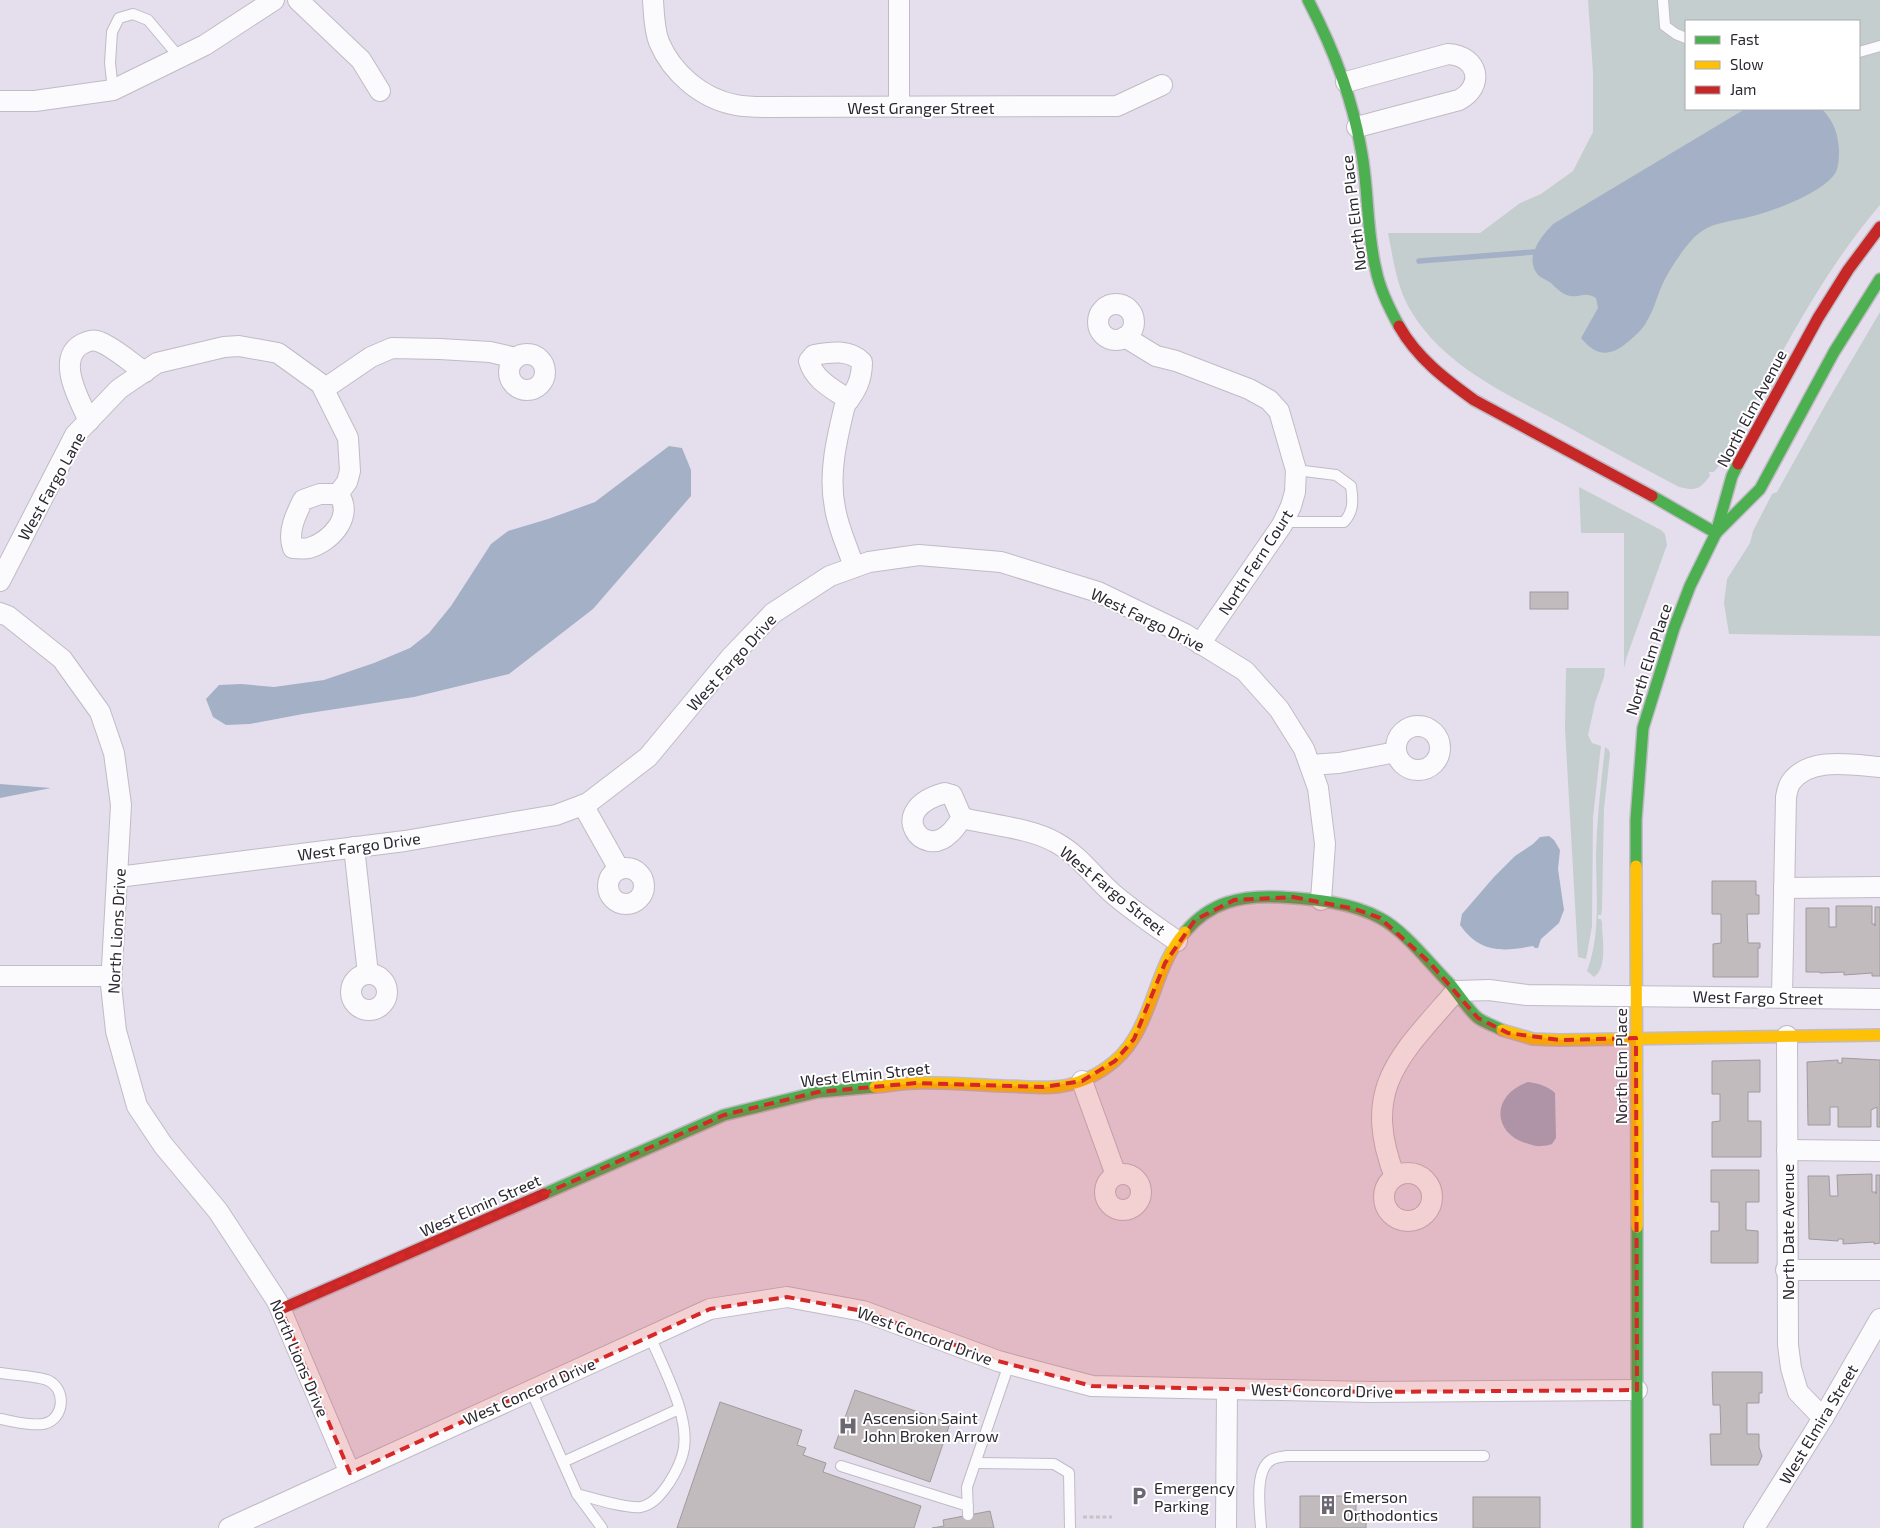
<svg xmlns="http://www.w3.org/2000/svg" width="1880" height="1528" font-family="'Exo 2',sans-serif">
<rect width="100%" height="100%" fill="#e5dfed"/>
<g fill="#c5cece" fill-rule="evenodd">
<path d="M1588,0H1880V205C1815,281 1772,373 1723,461L1714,472H1709L1710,476C1699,490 1696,491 1679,487C1639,466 1599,444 1559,422C1503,392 1440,364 1408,306C1396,283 1393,258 1388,233H1480L1520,203L1541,194L1573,171L1593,132V73ZM1686,21H1859V109H1686Z"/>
<polygon points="1880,312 1880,636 1729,634 1724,603 1727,579 1750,543 1753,531 1772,494 1777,492 1827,402"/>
<polygon points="1579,487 1661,530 1665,534 1667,545 1627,656 1624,668 1624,533 1581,533"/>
<polygon points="1566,668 1605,668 1604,677 1595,703 1588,735 1592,743 1601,746 1593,817 1592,926 1586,959 1578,957 1565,729"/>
<path d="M1605,747L1609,750L1610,754L1604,809L1602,909L1601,915H1598V919H1601L1602,923C1602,938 1608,968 1594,977L1587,971C1601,934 1596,893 1596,854C1597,818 1601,783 1605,747Z"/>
</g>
<g fill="#a4b0c6">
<path d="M1745,109H1822C1834,122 1838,133 1839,150C1839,158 1839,169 1834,175C1818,195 1773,211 1749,217C1734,221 1715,222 1702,231C1689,239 1672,266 1665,279C1658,292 1655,308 1647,321C1643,329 1636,335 1629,341C1612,356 1597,358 1581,338L1598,308L1596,298C1584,291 1581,298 1570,296C1563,295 1556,288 1551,283C1547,280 1541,278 1538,275C1523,257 1542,236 1553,224Z"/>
<polygon points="669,446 682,448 691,470 691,496 593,609 509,674 414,697 303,714 250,724 226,725 213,717 206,699 219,685 241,684 274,687 324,680 374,663 410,648 429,633 451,606 491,544 508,531 548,519 595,502"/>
<polygon points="0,784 51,788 0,798"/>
<path d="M1549,836L1554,840L1560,850L1558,869L1564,910L1559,923L1541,939L1538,948H1535L1533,946C1502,952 1480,953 1460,925L1462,914L1494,877L1515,856L1533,844L1540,837Z"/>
<path d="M1528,1082C1537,1083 1548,1086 1555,1093L1556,1138L1552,1144C1549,1145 1545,1146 1541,1146C1537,1147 1533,1145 1529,1144C1492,1135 1490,1095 1528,1082Z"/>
</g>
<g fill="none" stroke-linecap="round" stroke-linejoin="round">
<polyline stroke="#a4b0c6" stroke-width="5.5" points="1419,261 1534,252"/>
</g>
<g fill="#c2bbbd" stroke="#a09a9d">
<rect x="1530" y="592" width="38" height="17"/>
<polygon points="1712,881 1756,881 1756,895 1759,895 1759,914 1747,914 1748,943 1760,943 1760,948 1758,948 1758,977 1713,977 1713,944 1721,943 1721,914 1712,914"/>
<polygon points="1836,906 1872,906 1872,924 1875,924 1875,926 1875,907 1880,907 1880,976 1872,976 1872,973 1844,975 1844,972 1820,973 1820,972 1806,972 1806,908 1829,908 1829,927 1836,927"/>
<polygon points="1842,1058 1880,1060 1880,1127 1877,1127 1877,1107 1871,1110 1871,1127 1838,1127 1838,1107 1830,1107 1830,1125 1808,1125 1807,1062 1838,1060 1838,1063 1842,1063"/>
<polygon points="1760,1060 1760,1092 1748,1092 1748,1121 1761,1121 1761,1157 1712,1157 1712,1122 1720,1121 1720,1094 1712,1094 1712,1061"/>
<polygon points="1711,1170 1759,1170 1759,1202 1746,1202 1746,1230 1758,1231 1758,1263 1711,1263 1711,1231 1719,1231 1719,1202 1711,1202"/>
<polygon points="1872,1174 1872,1192 1876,1192 1876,1194 1876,1175 1880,1175 1880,1243 1874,1244 1874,1242 1843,1244 1843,1239 1838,1239 1838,1241 1809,1239 1808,1176 1829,1176 1830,1196 1838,1196 1837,1175"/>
<polygon points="1712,1372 1762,1372 1762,1393 1759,1393 1759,1403 1747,1403 1747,1434 1759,1434 1759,1447 1762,1456 1758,1465 1711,1465 1710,1434 1721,1434 1720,1405 1713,1405"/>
<polygon points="855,1390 950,1423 930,1482 834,1448"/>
<polygon points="720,1402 802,1430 797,1445 806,1448 803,1455 826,1463 823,1472 921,1506 914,1528 677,1528"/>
<polygon points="1300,1496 1356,1496 1356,1515 1366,1515 1366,1528 1300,1528"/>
<rect x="1473" y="1497" width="67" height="31"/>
<polygon points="990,1511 994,1528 932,1528 944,1526 943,1520"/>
</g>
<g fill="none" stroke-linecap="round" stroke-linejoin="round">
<g stroke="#c0bbc6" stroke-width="12">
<g id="lane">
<polyline points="1663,0 1665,26 1676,34 1686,38"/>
<polyline points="1859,52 1880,46"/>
<polyline points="113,90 110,63 112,32 119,18 133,14 148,20 180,58"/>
<path d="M1284,522H1344C1354,511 1353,500 1351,486L1336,475L1296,470"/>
<path d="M0,1373C12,1375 36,1376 47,1380C67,1388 65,1420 43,1424C29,1426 13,1421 0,1419"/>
<path d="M531,1390L577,1494C592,1498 626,1509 641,1507C654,1504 662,1493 669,1483C676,1472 682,1461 684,1448C689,1414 663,1368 650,1336"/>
<polyline points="563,1462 679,1409"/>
<polyline points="977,1463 1054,1464 1069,1473 1070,1528"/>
<polyline points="841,1466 968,1506"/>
<polyline points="577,1494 602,1528"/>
<polyline points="968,1515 967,1487 1009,1364"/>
<path d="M1261,1528C1260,1510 1254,1470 1271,1460C1276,1457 1282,1457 1287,1456H1484"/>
</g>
</g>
<g stroke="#c0bbc6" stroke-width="22">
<g id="street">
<polyline points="298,0 361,60 380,91"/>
<path d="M653,0C654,14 654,29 659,42C672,73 702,99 736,105C746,107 756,107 766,107L1117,106L1162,85"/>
<polyline points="899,0 899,107"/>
<path d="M1346,82L1448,54C1479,56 1485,86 1459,100L1357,127"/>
<polyline points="0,101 35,101 113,90 205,45 274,0"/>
<circle cx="1116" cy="322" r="18"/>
<polyline points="1125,337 1156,356 1176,361 1249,389 1269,400 1279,411 1296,470 1295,492 1291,506 1282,525 1200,644"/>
<circle cx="527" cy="372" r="18"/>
<polyline points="324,389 371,357 392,348 440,349 490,352 516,358"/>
<path d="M849,400C833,389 814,380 809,361L814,355C830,352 850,349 862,362C862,380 856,391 845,405C837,438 828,474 835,508C838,528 848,548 854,567"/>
<path d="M89,421C80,401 55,359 82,344C88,341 93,339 100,342C115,348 131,363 145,372"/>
<path d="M320,494H338C355,515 331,542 309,548C304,549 298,548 293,548C287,532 296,514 303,500Z"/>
<polyline points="0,581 75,435 119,389 157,363 224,347 239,346 278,353 321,384 348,438 350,471 347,482 338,494"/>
<polyline points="0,613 8,616 62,659 100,712 114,753 121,805 111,985 116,1031 137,1106 163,1145 218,1211 277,1301 350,1473"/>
<circle cx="1418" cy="748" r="22"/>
<polyline points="1310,765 1339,763 1396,752"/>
<path d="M945,793L952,795L962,818C958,823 955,829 950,833C923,861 884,809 945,793Z"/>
<polyline points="583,805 619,869"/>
<path d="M962,818C991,825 1030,828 1055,842C1078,854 1093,876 1112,893C1133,911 1155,926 1177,941"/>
<polyline points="354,847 368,974"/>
<circle cx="626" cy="886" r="18"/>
<polyline points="118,877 405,841 556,815 588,803 648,757 731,657 773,613 830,576 869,562 919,555 1001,562 1098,592 1185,634 1245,671 1279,709 1304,749 1318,788 1325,844 1321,900"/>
<polyline points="1784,888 1880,887"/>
<circle cx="369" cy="992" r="18"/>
<polyline points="0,976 111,976"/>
<path d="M1782,996L1786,797C1787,792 1788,786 1791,782C1810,756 1853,765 1880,767"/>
<polyline points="1787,1036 1788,1345 1791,1368 1798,1392 1823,1418"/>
<polyline points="1082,1081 1116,1175"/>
<polyline points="1787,1150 1880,1151"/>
<circle cx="1408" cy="1197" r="24"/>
<circle cx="1123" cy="1192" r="18"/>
<path d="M1395,1177C1360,1087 1401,1055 1456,991L1489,990L1527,995L1880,999"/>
<polyline points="1786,1270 1880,1270"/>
<polyline points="229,1528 710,1309 787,1297 863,1311 998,1361 1092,1386 1370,1392 1637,1390"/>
<polyline points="1226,1528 1227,1389"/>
<polyline points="1754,1528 1823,1418 1880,1319"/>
</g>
</g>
<g stroke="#c0bbc6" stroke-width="14">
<g id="fast">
<path d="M1308,0C1333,48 1352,96 1361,149C1369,189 1366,230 1376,270C1380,290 1389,308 1399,326"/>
<polyline points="1652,496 1716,533"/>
<polyline points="1717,532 1760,489 1834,352 1880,279"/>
<polyline points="1636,866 1636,820 1643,728 1674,628 1690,586 1716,533 1732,476 1738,464"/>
<path d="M1185,932C1210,902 1241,895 1280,897C1312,899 1351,902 1380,918C1405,931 1429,963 1449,983C1458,993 1468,1010 1478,1018C1485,1023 1495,1026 1502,1030"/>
<polyline points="544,1194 724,1115 818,1092 875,1087"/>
<polyline points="1637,1227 1637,1528"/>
</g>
</g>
<g stroke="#c0bbc6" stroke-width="14">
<g id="slow">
<polyline points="1636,866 1637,1227"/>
<polyline points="1502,1030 1533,1039 1560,1040 1880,1035"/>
<path d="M875,1087C888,1086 902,1083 916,1083C945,1082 975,1085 1004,1086C1024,1086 1048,1090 1068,1085C1094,1079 1120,1062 1134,1038C1155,1004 1158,963 1185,932"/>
</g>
</g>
<g stroke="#c0bbc6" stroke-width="14">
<g id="jam">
<path d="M1399,326C1417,358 1445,379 1474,400L1652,496"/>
<polyline points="1738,464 1818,318 1848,270 1880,227"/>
<polyline points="281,1309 544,1194"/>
</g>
</g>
<polyline stroke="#c6c3c9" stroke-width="3" stroke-dasharray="4 2.5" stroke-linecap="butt" points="1083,1517 1112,1517"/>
<use href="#lane" stroke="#fbfafc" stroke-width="10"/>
<use href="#street" stroke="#fbfafc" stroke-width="20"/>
<use href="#fast" stroke="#4caf50" stroke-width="11"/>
<use href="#slow" stroke="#ffc107" stroke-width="11"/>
<use href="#jam" stroke="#c62828" stroke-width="11"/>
</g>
<path fill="#d62828" fill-opacity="0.2" stroke="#d62828" stroke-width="4" stroke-dasharray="10 6" stroke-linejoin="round" d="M1293,897L1355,909L1380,918L1429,962L1478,1018L1508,1033L1560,1040L1636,1038L1637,1390L1370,1392L1092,1386L998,1361L863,1311L787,1297L710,1309L350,1473L281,1309L724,1115L818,1092L916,1083L1044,1087L1082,1081L1115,1061L1134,1039L1165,963L1195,920L1234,900Z"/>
<defs>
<g id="hospital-bare" transform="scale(1.5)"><path d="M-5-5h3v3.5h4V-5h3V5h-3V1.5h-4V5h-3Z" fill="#6c6873" stroke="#fff" stroke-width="2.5" paint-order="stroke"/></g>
<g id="parking-bare" transform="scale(1.5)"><path d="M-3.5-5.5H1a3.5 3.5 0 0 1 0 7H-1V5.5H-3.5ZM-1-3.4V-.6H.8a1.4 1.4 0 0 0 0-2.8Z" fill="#6c6873" stroke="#fff" stroke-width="2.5" paint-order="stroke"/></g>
<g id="building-bare" transform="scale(1.5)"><path d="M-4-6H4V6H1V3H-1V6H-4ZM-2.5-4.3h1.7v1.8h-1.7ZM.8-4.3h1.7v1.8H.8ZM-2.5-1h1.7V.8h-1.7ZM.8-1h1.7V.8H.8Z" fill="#6c6873" stroke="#fff" stroke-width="2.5" paint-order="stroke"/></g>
</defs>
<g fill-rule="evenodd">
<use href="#hospital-bare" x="848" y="1426"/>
<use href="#parking-bare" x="1139" y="1496"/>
<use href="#building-bare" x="1328" y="1505"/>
</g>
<g text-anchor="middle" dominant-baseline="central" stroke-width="4" stroke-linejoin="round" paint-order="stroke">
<g font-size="16" fill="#2b2831" stroke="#fff">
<text x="921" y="107">West Granger Street</text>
<text transform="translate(1353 213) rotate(-97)">North Elm Place</text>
<text transform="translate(1751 408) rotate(-62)">North Elm Avenue</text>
<text transform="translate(51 486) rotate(-61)">West Fargo Lane</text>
<text transform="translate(1255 562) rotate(-57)">North Fern Court</text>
<text transform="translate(1148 619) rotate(26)">West Fargo Drive</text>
<text transform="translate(1648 659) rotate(-72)">North Elm Place</text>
<text transform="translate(731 662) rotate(-48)">West Fargo Drive</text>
<text transform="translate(359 846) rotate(-8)">West Fargo Drive</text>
<text transform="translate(1113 890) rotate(39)">West Fargo Street</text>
<text transform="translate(116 931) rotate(-87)">North Lions Drive</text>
<text transform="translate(1758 997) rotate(1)">West Fargo Street</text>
<text transform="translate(1620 1066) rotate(-90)">North Elm Place</text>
<text transform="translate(865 1074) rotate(-6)">West Elmin Street</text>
<text transform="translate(480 1205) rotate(-24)">West Elmin Street</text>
<text transform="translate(1787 1232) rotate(-90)">North Date Avenue</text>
<text transform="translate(925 1335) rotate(20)">West Concord Drive</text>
<text transform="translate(300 1358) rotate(67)">North Lions Drive</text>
<text transform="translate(1322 1390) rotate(1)">West Concord Drive</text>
<text transform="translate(529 1391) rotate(-24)">West Concord Drive</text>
<text transform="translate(1818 1424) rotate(-59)">West Elmira Street</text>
</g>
<g font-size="16" fill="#2b2831" stroke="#fff" text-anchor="start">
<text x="863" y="1417">Ascension Saint<tspan x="863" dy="18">John Broken Arrow</tspan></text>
<text x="1154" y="1487">Emergency<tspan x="1154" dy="18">Parking</tspan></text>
<text x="1343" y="1496">Emerson<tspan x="1343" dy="18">Orthodontics</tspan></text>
</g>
</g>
<rect x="1685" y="20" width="175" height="90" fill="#ffffff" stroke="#aaa9ad"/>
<rect x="1695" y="36" width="25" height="8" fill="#4caf50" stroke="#aaa9ad"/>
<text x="1730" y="45" font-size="15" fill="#2b2831">Fast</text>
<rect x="1695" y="61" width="25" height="8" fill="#ffc107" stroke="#aaa9ad"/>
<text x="1730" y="70" font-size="15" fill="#2b2831">Slow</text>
<rect x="1695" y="86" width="25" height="8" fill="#c62828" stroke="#aaa9ad"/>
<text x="1730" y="95" font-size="15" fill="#2b2831">Jam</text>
</svg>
